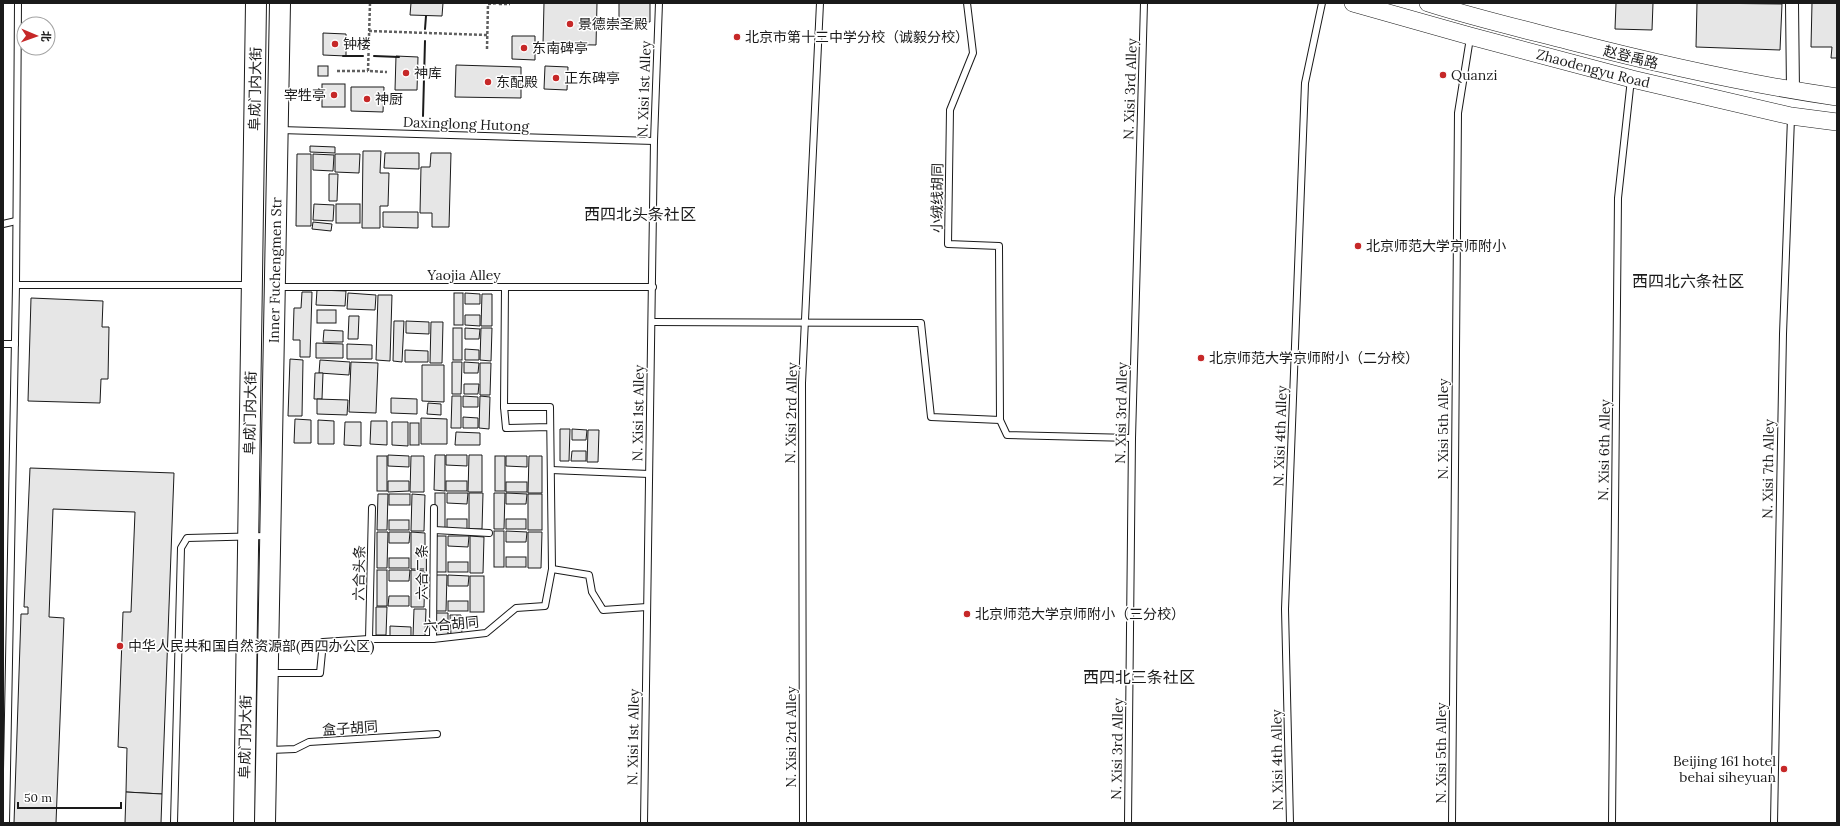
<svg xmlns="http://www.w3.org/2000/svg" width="1840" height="826" font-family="Lora,'Noto Sans SC',serif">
<rect width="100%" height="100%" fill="#fff"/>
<g fill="#e6e6e6" stroke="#1a1a1a">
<polygon points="411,3 443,3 442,16 410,15"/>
<polygon points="544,3 597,3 596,45 543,44"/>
<polygon points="619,3 650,3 650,22 619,21"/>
<polygon points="1616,3 1653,3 1652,30 1615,29"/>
<polygon points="1697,3 1782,4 1780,50 1696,47"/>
<polygon points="1812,3 1837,3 1837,58 1831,58 1832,47 1811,47"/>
<polygon points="323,33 346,34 346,56 323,55"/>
<polygon points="512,36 535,36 535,60 512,59"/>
<polygon points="396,56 418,57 417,90 395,90"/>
<polygon points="456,65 521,67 521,98 455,97"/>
<rect x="318" y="66" width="10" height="10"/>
<polygon points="545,66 568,67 567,90 544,89"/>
<rect x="322" y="84" width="23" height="23"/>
<polygon points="351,87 384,87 383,112 351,111"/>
<polygon points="310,146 335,147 335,153 310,152"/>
<polygon points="363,151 381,151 380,173 389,173 388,206 380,206 380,228 362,228"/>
<polygon points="385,153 419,153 419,169 384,168"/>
<polygon points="431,153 451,153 449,227 432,227 432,213 420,213 421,167 430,167"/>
<polygon points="297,154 311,154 311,226 296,226"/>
<polygon points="313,154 334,155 333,171 313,170"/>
<polygon points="335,154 360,154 359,173 335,172"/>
<polygon points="329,174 338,174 337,201 329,201"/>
<polygon points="314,204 334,205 333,221 313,220"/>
<rect x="336" y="204" width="24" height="19"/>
<polygon points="383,212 418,212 418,228 383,227"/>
<polygon points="313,222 332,224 331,231 312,229"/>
<polygon points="317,290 346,291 345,306 316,305"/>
<polygon points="302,292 312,292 310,357 300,357 300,340 293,340 294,308 301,308"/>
<polygon points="348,293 376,295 375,310 347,309"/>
<rect x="454" y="293" width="9" height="32"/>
<polygon points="465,293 480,294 480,304 465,304"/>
<polygon points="482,294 492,294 492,326 481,326"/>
<polygon points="378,295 392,295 390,361 376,360"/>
<polygon points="31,298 103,301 102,327 109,327 108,379 101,379 100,403 28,401"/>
<rect x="317" y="310" width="19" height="13"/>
<polygon points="465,315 480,315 480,326 465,325"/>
<polygon points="349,316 359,316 358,339 348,339"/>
<polygon points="394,321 404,321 402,362 393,361"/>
<polygon points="406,321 429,322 429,334 406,333"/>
<polygon points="431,322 443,322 442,363 430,363"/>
<rect x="453" y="328" width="9" height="32"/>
<polygon points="465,328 480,329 479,339 465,339"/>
<polygon points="481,328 492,328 491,361 480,360"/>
<polygon points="324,330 343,331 343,342 323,342"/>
<polygon points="316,343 343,344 343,358 316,358"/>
<polygon points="347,344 372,345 372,359 347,359"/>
<polygon points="465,349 479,350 479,360 465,360"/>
<polygon points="405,350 428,351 428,362 405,362"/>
<polygon points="290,359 303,360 302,416 288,416"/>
<polygon points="320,360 350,362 349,375 319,373"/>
<polygon points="351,362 378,363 376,413 349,412"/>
<polygon points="452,362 462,362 461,394 452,394"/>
<polygon points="464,362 479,363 478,373 464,373"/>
<polygon points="480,363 491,363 490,395 480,395"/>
<polygon points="422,365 444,365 444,402 422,401"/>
<polygon points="315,373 323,373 322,399 314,399"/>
<polygon points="464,384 479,384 478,394 464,394"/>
<polygon points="452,396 461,396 461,428 451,428"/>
<polygon points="463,396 478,397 478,407 463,407"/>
<polygon points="480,396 490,397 489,429 479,428"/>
<polygon points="391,398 417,399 417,414 391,413"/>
<polygon points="317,399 348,400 347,415 317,414"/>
<polygon points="428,403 441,404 441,415 427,414"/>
<polygon points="463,417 478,418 478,428 463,428"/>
<polygon points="421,418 447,419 447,444 421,444"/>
<polygon points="295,419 311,420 311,443 294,443"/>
<polygon points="318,420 334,421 334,444 318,444"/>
<polygon points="371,421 387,421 387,445 370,444"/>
<polygon points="345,422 361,422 361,446 344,445"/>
<polygon points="392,422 408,422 408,446 392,445"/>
<rect x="410" y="423" width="9" height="22"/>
<polygon points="560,429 570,429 569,461 560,461"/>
<polygon points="572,429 587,430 586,440 572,440"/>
<polygon points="588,430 599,430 598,462 587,462"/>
<polygon points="456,432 480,433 480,445 455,445"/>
<polygon points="572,451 586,451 586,461 571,461"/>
<polygon points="388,455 409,456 409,467 388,466"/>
<polygon points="435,455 445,455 445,491 434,490"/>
<polygon points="446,455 467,455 467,466 446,465"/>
<polygon points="469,455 482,455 482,492 468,492"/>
<rect x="377" y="456" width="10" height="35"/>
<polygon points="411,456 424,456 424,492 410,492"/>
<rect x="495" y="456" width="10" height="35"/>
<polygon points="506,456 527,456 527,467 506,466"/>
<polygon points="529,456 542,456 542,493 528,493"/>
<polygon points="30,468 174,473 162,794 126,792 127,748 118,747 123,612 131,612 135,512 53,509 49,617 64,618 56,823 14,823 21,614 28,614 28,607 24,607"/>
<polygon points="388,481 409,481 409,491 388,492"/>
<rect x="446" y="481" width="21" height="10"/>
<rect x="506" y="482" width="21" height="10"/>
<rect x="435" y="493" width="10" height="35"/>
<polygon points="447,493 468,493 467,504 447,503"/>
<polygon points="469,493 483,493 482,529 469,529"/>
<polygon points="494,493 505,493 504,529 494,529"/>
<polygon points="506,493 527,494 526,504 506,504"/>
<polygon points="378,494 388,494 387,530 377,530"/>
<rect x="389" y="494" width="21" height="11"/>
<polygon points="412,494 425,495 424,531 411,531"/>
<rect x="528" y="494" width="14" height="36"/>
<rect x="447" y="519" width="20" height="10"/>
<rect x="506" y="519" width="20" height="10"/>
<rect x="389" y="520" width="20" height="10"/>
<rect x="494" y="531" width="10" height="36"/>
<polygon points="506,531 527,532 526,542 506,542"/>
<polygon points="377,532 388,532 387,568 377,568"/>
<polygon points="389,532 410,532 409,543 389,543"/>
<polygon points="411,532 425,533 425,569 411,569"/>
<polygon points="528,532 542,532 541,568 528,568"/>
<rect x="436" y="536" width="10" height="36"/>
<polygon points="448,536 469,536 468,547 448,546"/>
<polygon points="470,536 484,537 483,573 470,573"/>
<rect x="506" y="557" width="20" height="10"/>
<rect x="389" y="558" width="20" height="10"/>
<rect x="448" y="562" width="20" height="10"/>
<rect x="377" y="570" width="10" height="36"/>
<polygon points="389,570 410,570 409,581 389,581"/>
<polygon points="411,570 425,571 424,607 411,607"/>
<polygon points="436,575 447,575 446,611 436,611"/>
<polygon points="448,575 469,576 468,586 448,586"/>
<rect x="470" y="576" width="14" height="36"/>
<polygon points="389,596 409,596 409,606 388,606"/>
<rect x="448" y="601" width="20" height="10"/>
<polygon points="376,607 387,607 386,635 376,635"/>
<polygon points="414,609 426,609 425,636 413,636"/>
<polygon points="436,613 448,613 448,623 435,623"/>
<polygon points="450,615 461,615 462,634 451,635"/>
<polygon points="436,625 448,625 448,636 436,635"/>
<polygon points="390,626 411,627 411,636 390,636"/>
<polygon points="126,792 162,794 161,823 125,823"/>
</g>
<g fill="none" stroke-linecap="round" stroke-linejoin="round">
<g stroke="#1a1a1a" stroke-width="8">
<g id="lane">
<polyline points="967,3 973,53 950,110 948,244 999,246 1000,420"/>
<polyline points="280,130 654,141"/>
<polyline points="3,224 16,221"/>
<polyline points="16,285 248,285"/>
<polyline points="278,287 653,287"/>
<polyline points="652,322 921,323 931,417 1000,420 1007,435 1132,438"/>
<polyline points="3,344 15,344"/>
<polyline points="504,407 505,287"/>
<polyline points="551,470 649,474"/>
<polyline points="434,530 489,533"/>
<polyline points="552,569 589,575 592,592 603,610 647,607"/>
<polyline points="369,639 372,508"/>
<polyline points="433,639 434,508"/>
<polyline points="270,673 320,673 323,642 369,639 433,639 486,633 516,608 545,606 552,569 550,407 504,407 506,428 550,427"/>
<polyline points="270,750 295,749 309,742 437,734"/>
<polyline points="6,823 16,285 18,3"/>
<polyline points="174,823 181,548 187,538 269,536"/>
<polyline points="644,823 654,141 659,3"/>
<polyline points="803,823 802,383 820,3"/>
<polyline points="1128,823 1132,438 1144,3"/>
<polyline points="1290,823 1285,609 1305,83 1322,3"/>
<polyline points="1452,823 1458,113 1470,38"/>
<polyline points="1612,823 1618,198 1631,79"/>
<polyline points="1774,823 1783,334 1791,118"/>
</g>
</g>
<g stroke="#1a1a1a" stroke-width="14">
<polyline id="street" points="1792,3 1793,91"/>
</g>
<g stroke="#1a1a1a" stroke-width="18">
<g id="secondary">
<path id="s1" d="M1353,3L1470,36L1632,79L1791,116L1837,122"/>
<path d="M1428,3C1475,18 1522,29 1569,41C1658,64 1746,84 1837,97"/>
</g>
</g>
<g stroke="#1a1a1a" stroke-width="22">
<g id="primary">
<polyline points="244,823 256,3"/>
<path id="s2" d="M265,823L280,3"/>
</g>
</g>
<g stroke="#5f5f5f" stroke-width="2.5" stroke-dasharray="3 2" stroke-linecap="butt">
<polyline points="370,3 368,71 387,72"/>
<polyline points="499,4 510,4"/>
<polyline points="369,31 487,35"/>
<polyline points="487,49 488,4 499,3"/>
<polyline points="337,71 368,71"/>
</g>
<use href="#lane" stroke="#fff" stroke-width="6"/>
<use href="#street" stroke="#fff" stroke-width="12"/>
<use href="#secondary" stroke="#fff" stroke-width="17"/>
<use href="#primary" stroke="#fff" stroke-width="20"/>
<g stroke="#1a1a1a" stroke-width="2">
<polyline points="425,29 426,16"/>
<polyline points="343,56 363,56"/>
<polyline points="374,56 399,57"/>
<polyline points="423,116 425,41"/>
</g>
</g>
<g fill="#c62828" stroke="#fff" stroke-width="1.5">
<circle cx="570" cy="24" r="4"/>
<circle cx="737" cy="37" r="4"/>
<circle cx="335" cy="44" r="4"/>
<circle cx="524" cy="48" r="4"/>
<circle cx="406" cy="73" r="4"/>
<circle cx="1443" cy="75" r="4"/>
<circle cx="556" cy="78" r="4"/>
<circle cx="488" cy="82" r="4"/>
<circle cx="334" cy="95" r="4"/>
<circle cx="367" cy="99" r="4"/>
<circle cx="1358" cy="246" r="4"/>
<circle cx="1201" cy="358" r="4"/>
<circle cx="967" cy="614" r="4"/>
<circle cx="120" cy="646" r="4"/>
<circle cx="1784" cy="769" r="4"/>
</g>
<g text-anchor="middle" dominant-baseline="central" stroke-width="3" stroke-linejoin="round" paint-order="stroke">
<g font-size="14" fill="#1a1a1a" stroke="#fff" text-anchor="start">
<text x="578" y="24">景德崇圣殿</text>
<text x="745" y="37">北京市第十三中学分校（诚毅分校）</text>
<text x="343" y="44">钟楼</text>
<text x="532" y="48">东南碑亭</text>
<text x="414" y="73">神库</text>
<text x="1451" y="75">Quanzi</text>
<text x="564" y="78">正东碑亭</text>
<text x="496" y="82">东配殿</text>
<text x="326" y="95" text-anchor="end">宰牲亭</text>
<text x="375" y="99">神厨</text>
<text x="1366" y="246">北京师范大学京师附小</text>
<text x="1209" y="358">北京师范大学京师附小（二分校）</text>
<text x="975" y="614">北京师范大学京师附小（三分校）</text>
<text x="128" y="646">中华人民共和国自然资源部(西四办公区)</text>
<text x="1776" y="761" text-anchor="end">Beijing 161 hotel<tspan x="1776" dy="16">behai siheyuan</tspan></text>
</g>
<g font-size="14" fill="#1a1a1a" stroke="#fff">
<text transform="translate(1631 57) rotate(14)">赵登禹路</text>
<text stroke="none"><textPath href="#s1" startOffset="249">Zhaodengyu Road</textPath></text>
<text transform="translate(255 89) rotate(-89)">阜成门内大街</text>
<text transform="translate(644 89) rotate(-88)">N. Xisi 1st Alley</text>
<text transform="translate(1130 89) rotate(-88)">N. Xisi 3rd Alley</text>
<text transform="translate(466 124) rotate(2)">Daxinglong Hutong</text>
<text transform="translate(937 198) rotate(-89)">小绒线胡同</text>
<text stroke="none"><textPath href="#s2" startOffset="553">Inner Fuchengmen Str</textPath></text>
<text x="464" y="275">Yaojia Alley</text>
<text transform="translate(250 413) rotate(-89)">阜成门内大街</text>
<text transform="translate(638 413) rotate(-89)">N. Xisi 1st Alley</text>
<text transform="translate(791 413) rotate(-89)">N. Xisi 2rd Alley</text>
<text transform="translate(1121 413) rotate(-89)">N. Xisi 3rd Alley</text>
<text transform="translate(1443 429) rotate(-90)">N. Xisi 5th Alley</text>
<text transform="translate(1280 436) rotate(-88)">N. Xisi 4th Alley</text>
<text transform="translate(1604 450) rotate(-89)">N. Xisi 6th Alley</text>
<text transform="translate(1768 469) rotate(-89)">N. Xisi 7th Alley</text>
<text transform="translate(422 572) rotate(-90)">六合二条</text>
<text transform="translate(359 573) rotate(-89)">六合头条</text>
<text transform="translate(451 624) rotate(-5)">六合胡同</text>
<text transform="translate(350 728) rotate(-4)">盒子胡同</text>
<text transform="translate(245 737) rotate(-89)">阜成门内大街</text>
<text transform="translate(633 737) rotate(-89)">N. Xisi 1st Alley</text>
<text transform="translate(791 737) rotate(-90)">N. Xisi 2rd Alley</text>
<text transform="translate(1117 749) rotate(-89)">N. Xisi 3rd Alley</text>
<text transform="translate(1441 753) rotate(-90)">N. Xisi 5th Alley</text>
<text transform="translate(1277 760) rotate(-91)">N. Xisi 4th Alley</text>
</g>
<g font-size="16" fill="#1a1a1a" stroke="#fff">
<text x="640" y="214">西四北头条社区</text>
<text x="1688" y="281">西四北六条社区</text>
<text x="1139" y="677">西四北三条社区</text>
</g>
</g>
<rect width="1840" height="826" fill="none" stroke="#1a1a1a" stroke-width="8"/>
<g transform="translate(36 36) rotate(92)"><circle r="19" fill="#ffffff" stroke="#a3a3a3"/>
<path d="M0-3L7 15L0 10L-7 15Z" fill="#c62828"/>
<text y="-6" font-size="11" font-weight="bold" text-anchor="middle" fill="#1a1a1a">北</text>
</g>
<path d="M18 802v6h103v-6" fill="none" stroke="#1a1a1a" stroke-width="2"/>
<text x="24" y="802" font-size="12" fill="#1a1a1a" stroke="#ffffff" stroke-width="3" paint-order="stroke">50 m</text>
</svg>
